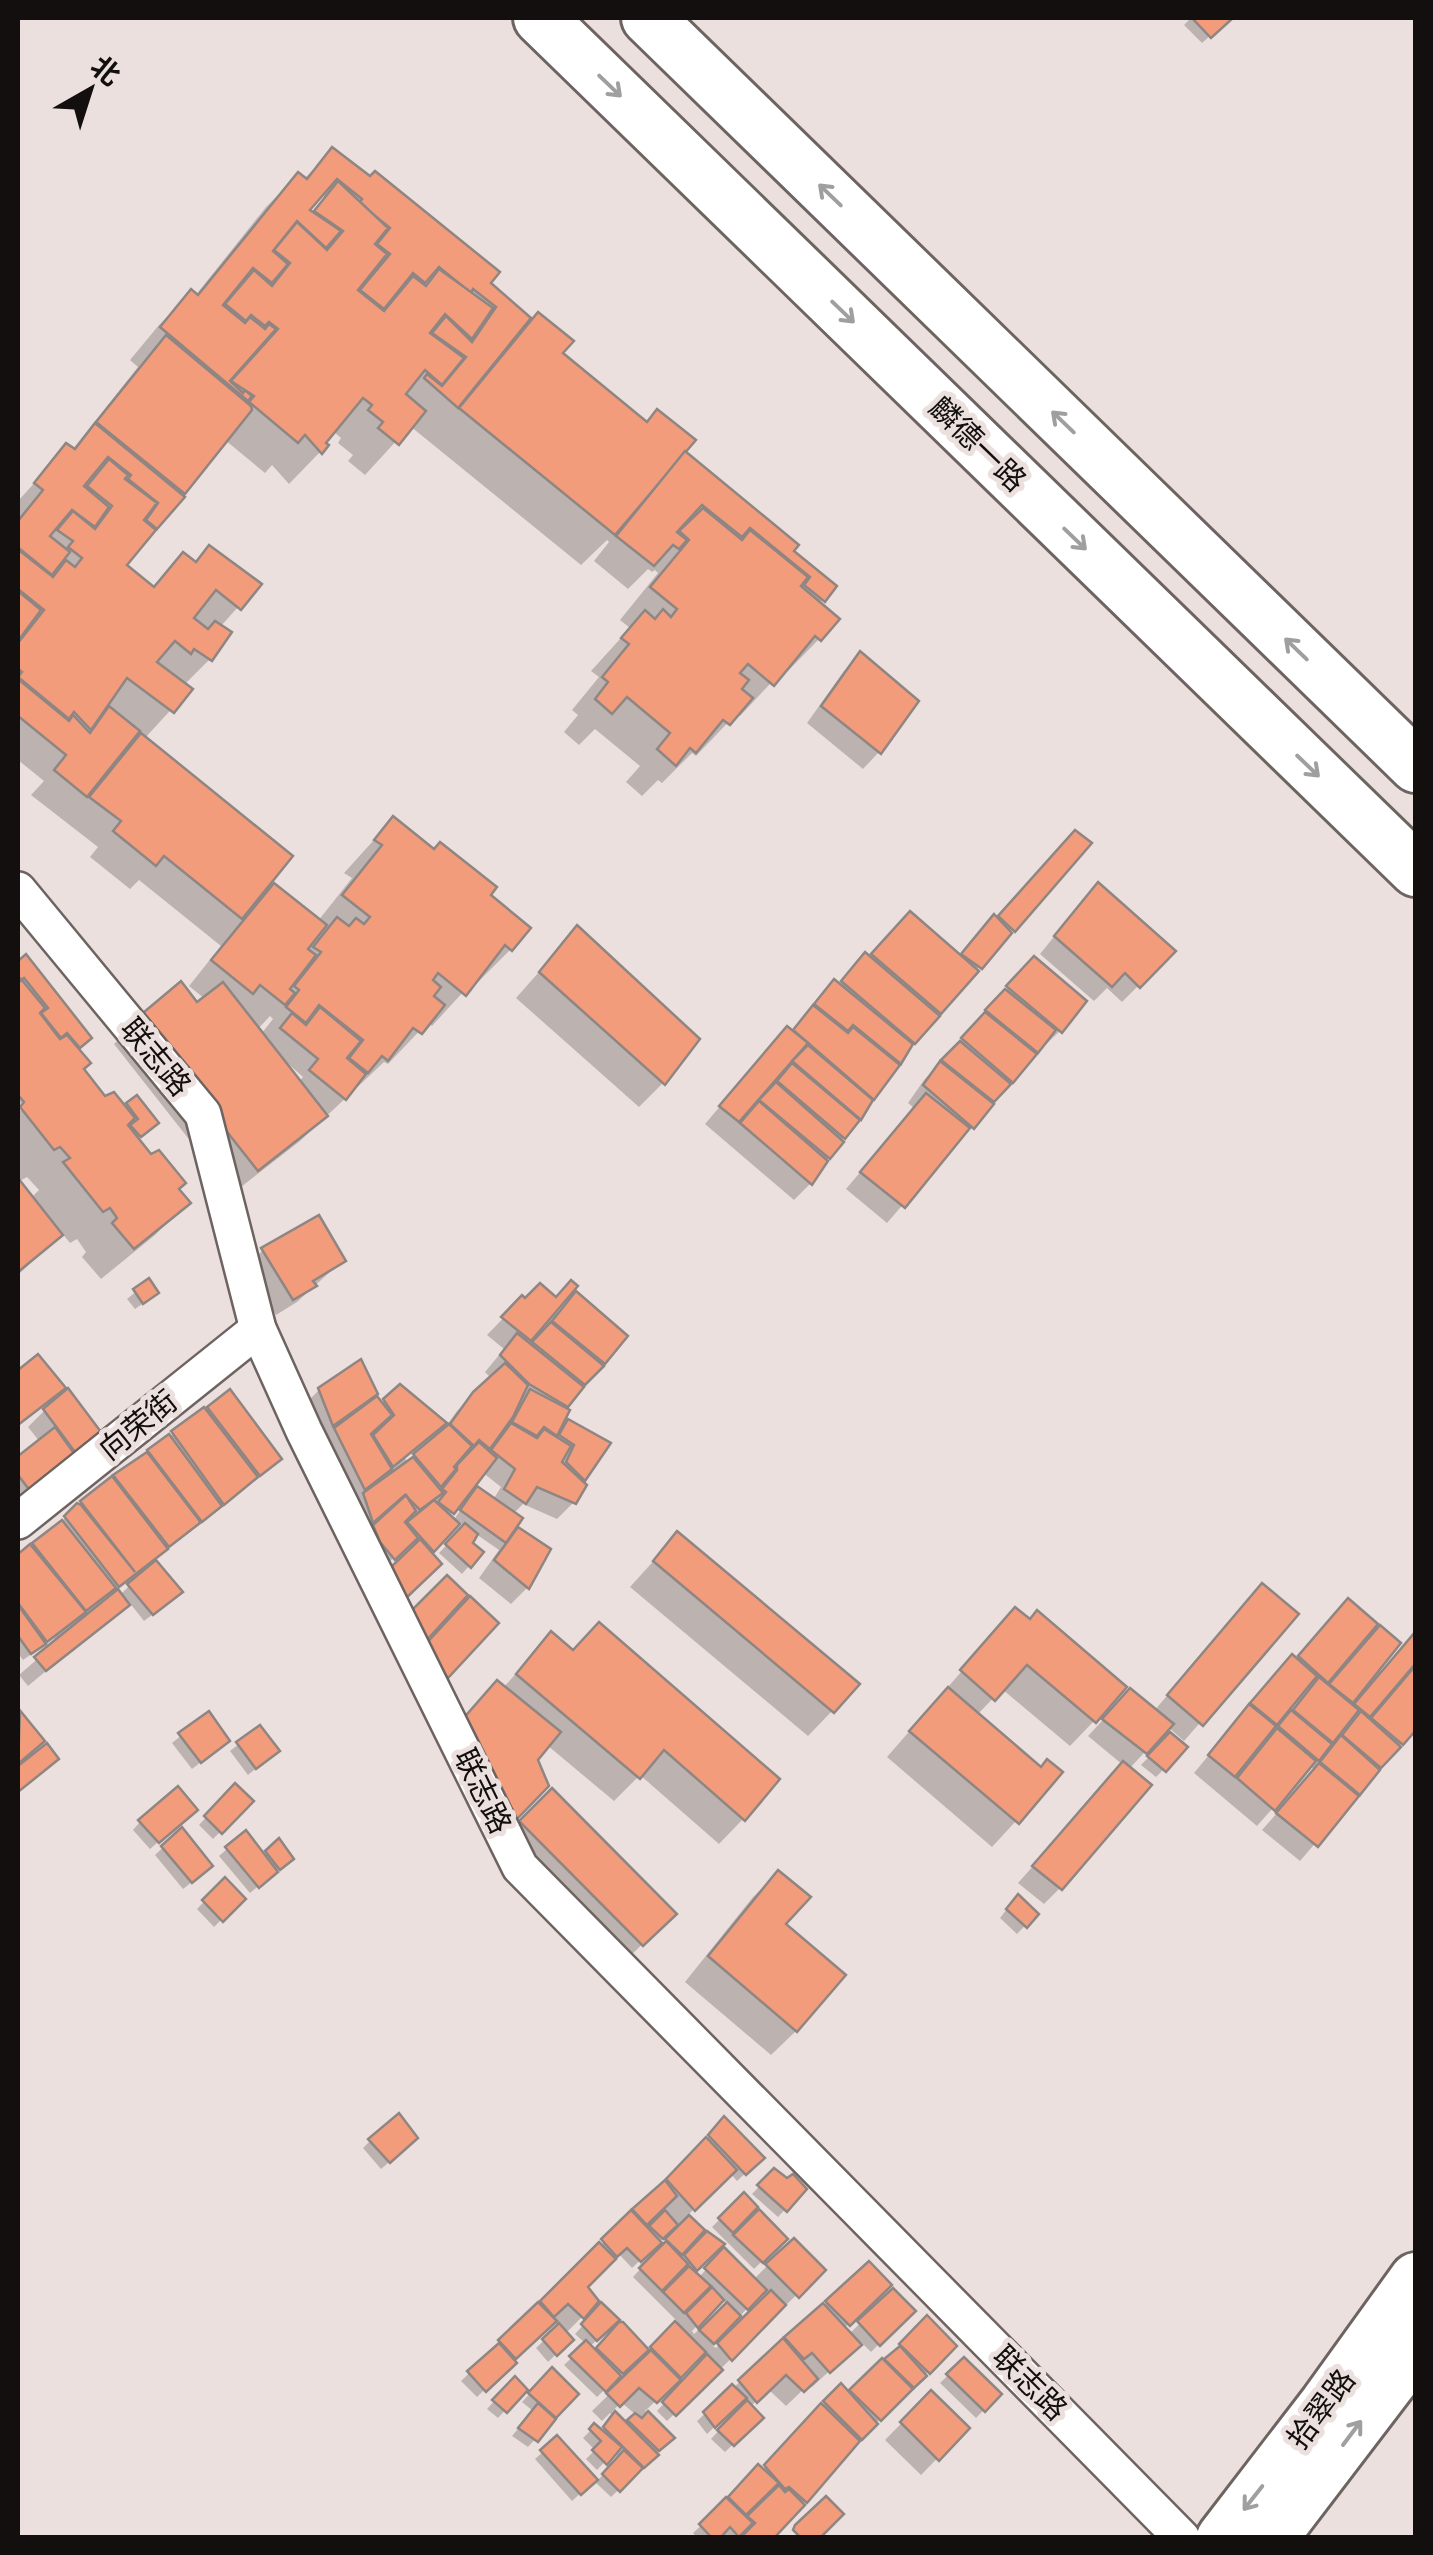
<svg xmlns="http://www.w3.org/2000/svg" width="1433" height="2555" font-family="Cabin,'Noto Sans SC',sans-serif">
<rect width="100%" height="100%" fill="#ebe0dd"/>
<g fill="#0003" fill-rule="evenodd">
<polygon points="1191,18 1230,18 1202,43 1184,25"/>
<path d="M333,150L531,322L559,354L682,452L834,587L819,604V639L788,671L784,669L740,716L737,713L696,756L692,753L662,783L658,780L642,796L626,782L640,766L595,729L579,745L564,732L578,715L572,710L599,677L591,671L630,628L620,620L658,573L655,570L652,572L648,569L628,589L594,561L609,542L607,540L581,565L410,426L365,475L348,461L353,455L338,443L341,438L333,431L320,452L289,484L272,465L265,473L225,440L123,566L151,588L183,555L194,564L210,548L259,584L220,627L210,659L184,685L190,689L145,738L269,882L318,921L352,878L344,873L393,819L487,895L511,949L479,981L475,979L432,1026L428,1022L388,1064L384,1062L300,1141L232,1194L114,1044L139,1020L197,1005L205,999L189,986L221,946L139,880L130,889L90,857L98,847L31,795L44,781L18,760V519L20,515L18,501L67,447L72,450L138,367L130,360L159,325L191,293L195,296L266,207L298,175L303,180ZM321,194L327,199L314,215L306,210ZM326,214L349,236L321,221ZM293,218L317,233L318,245L291,220ZM259,257L262,259L241,290L235,286ZM430,274L434,276L426,289L421,285ZM446,337L472,359L468,364L440,344ZM270,1016L273,1019L261,1034L257,1030ZM285,1061L303,1077L298,1083Z"/>
<polygon points="860,654 916,702 879,752 863,769 807,723 844,671"/>
<polygon points="1089,844 911,1042 810,1184 794,1200 705,1124 771,1046 791,1033 818,999 838,985 865,955 869,959 894,931 960,958 1059,849"/>
<polygon points="1082,902 1173,951 1122,1002 1107,988 1094,1001 1040,954"/>
<polygon points="577,929 663,1083 639,1107 516,998"/>
<path d="M25,958L89,1038L77,1050L81,1069L104,1099L124,1108L128,1105L148,1130L136,1140L187,1203L155,1235L101,1279L82,1257L86,1252L77,1239L70,1243L62,1233L18,1275V1113L30,1100L27,1097L18,1106V964ZM27,1177L39,1190L31,1198L18,1182Z"/>
<polygon points="1018,976 1084,1002 1060,1031 1043,1047 1041,1045 887,1223 846,1189 914,1108 908,1103 924,1080"/>
<polygon points="263,1250 343,1260 297,1302 276,1315 247,1267"/>
<polygon points="148,1282 148,1300 135,1309 127,1299"/>
<path d="M576,1295L625,1337L562,1409L556,1435L569,1422L583,1479L574,1502L557,1519L523,1504L513,1514L506,1538L508,1540L518,1530L547,1550L527,1588L511,1604L479,1578L499,1550L476,1534L469,1544L480,1553L462,1574L439,1553L465,1526L459,1522L430,1553L411,1542L386,1565L367,1534L380,1521L377,1518L356,1537L303,1406L319,1390L374,1396L381,1404L400,1387L427,1439L405,1458L408,1462L439,1436L457,1411L492,1379L485,1372L504,1349L487,1335L522,1299L557,1313ZM387,1425L365,1446L362,1443L376,1429ZM461,1455L466,1459L455,1471L450,1467ZM451,1472V1480L440,1493L436,1489ZM482,1472L501,1487L493,1500L470,1496L453,1521L448,1517Z"/>
<polygon points="41,1358 101,1436 18,1503 18,1459 40,1442 28,1427 51,1404 49,1402 18,1426 18,1375"/>
<path d="M229,1393L279,1459L153,1560L179,1592L172,1600L144,1621L129,1602L28,1686L19,1675L57,1642L54,1638L23,1660L18,1653V1557L115,1477ZM135,1574L138,1577L120,1595L116,1590Z"/>
<polygon points="678,1534 832,1711 808,1736 630,1587"/>
<path d="M1348,1601L1398,1643L1378,1669L1381,1672L1416,1633V1726L1300,1861L1262,1830L1315,1770L1310,1766L1257,1826L1194,1773L1276,1674L1295,1660ZM1285,1711L1289,1714L1276,1731L1272,1728ZM1344,1725L1348,1728L1333,1747L1329,1744Z"/>
<polygon points="1246,1602 1295,1614 1184,1741 1168,1727 1129,1769 1060,1888 1044,1904 1018,1883 1123,1765 1088,1736 1114,1708 1154,1711"/>
<polygon points="1015,1610 1094,1721 1070,1746 1002,1689 977,1715 1040,1770 1060,1773 992,1847 887,1757"/>
<polygon points="551,1634 743,1819 719,1844 640,1775 614,1801 547,1745 535,1759 546,1786 500,1833 503,1688"/>
<polygon points="18,1712 41,1741 19,1763 21,1766 48,1767 18,1791"/>
<polygon points="208,1714 219,1748 192,1769 172,1743"/>
<polygon points="259,1728 269,1758 248,1775 230,1751"/>
<polygon points="1170,1735 1185,1748 1156,1777 1141,1765"/>
<polygon points="235,1786 251,1801 213,1839 199,1825"/>
<polygon points="552,1792 673,1914 617,1969 497,1847"/>
<polygon points="187,1817 150,1849 133,1830 140,1822"/>
<polygon points="181,1831 202,1874 183,1889 155,1855"/>
<polygon points="278,1842 283,1866 250,1893 219,1856 227,1849 263,1856"/>
<polygon points="778,1873 796,2031 771,2055 685,1982 753,1897"/>
<polygon points="225,1880 242,1899 214,1927 197,1909"/>
<polygon points="1010,1905 1036,1914 1017,1934 1000,1918"/>
<path d="M724,2120L762,2158L737,2181L730,2173L687,2216L701,2230L689,2249L691,2250L721,2244L693,2272L698,2278L724,2251L753,2280L767,2266L822,2270L667,2421L657,2411L698,2366L696,2363L645,2411L672,2438L611,2497L594,2481L572,2501L535,2459L557,2439L596,2482L619,2458L614,2452L597,2470L586,2459L595,2450L583,2438L594,2427L600,2432L613,2416L610,2413L602,2421L592,2411L646,2358L642,2353L597,2397L564,2365L586,2344L575,2334L601,2306L609,2327L614,2326L589,2347L595,2352L617,2328L615,2326L622,2324L648,2353L678,2322L633,2277L666,2241L663,2238L632,2268L618,2253L610,2261L585,2287L582,2317L565,2334L571,2340L548,2362L536,2348L559,2326L553,2322L477,2397L461,2381L665,2183ZM761,2293L767,2298L716,2348L713,2346ZM722,2299L727,2305L694,2334L692,2331ZM621,2402L636,2415L625,2425L612,2412Z"/>
<polygon points="370,2141 408,2146 381,2169 363,2148"/>
<polygon points="774,2171 804,2189 778,2217 752,2194"/>
<polygon points="744,2195 785,2239 754,2269 712,2227"/>
<polygon points="869,2264 888,2285 844,2328 849,2334 893,2292 912,2311 871,2352 861,2342 812,2387 809,2384 786,2406 768,2389 751,2406 761,2418 725,2452 711,2439 738,2410 735,2407 707,2434 697,2421"/>
<path d="M927,2318L953,2346L856,2443L770,2538H725L721,2533L717,2538H697L693,2533L762,2470L841,2387L848,2395ZM800,2479L785,2496L780,2489ZM761,2497L766,2501L746,2521L741,2516Z"/>
<polygon points="964,2360 999,2394 976,2418 940,2383"/>
<polygon points="552,2370 575,2394 528,2447 512,2436 533,2411 522,2402"/>
<polygon points="515,2379 525,2389 498,2418 487,2409"/>
<polygon points="931,2393 967,2428 921,2475 885,2440"/>
</g>
<g fill="#f39c7c" stroke="#8f8582" stroke-width="2.5">
<polygon points="1192,18 1233,18 1211,38"/>
<polygon points="332,147 370,176 375,171 500,272 491,283 531,318 458,408 424,378 427,374 442,386 466,357 432,333 446,316 472,342 496,307 473,289 471,293 439,267 425,283 413,273 384,309 360,290 390,254 377,244 390,228 359,203 362,199 337,179 310,210 341,231 326,248 297,221 273,251 288,264 272,283 253,268 223,305 245,323 250,317 265,329 269,324 276,329 230,381 243,393 245,390 252,396 248,401 160,327 191,289 198,295 298,172 307,179"/>
<polygon points="338,181 388,228 375,244 387,254 358,290 384,311 413,276 426,286 439,269 493,308 472,339 445,314 430,333 464,358 442,385 425,370 406,394 426,411 399,445 378,428 383,422 368,410 372,405 363,398 326,443 329,445 322,454 305,435 298,443 249,402 254,396 231,381 278,329 269,322 265,326 251,315 246,321 225,304 254,270 272,286 290,263 274,250 297,222 327,250 343,231 314,211"/>
<polygon points="538,312 574,341 563,353 647,422 657,409 696,440 615,535 459,408"/>
<polygon points="166,335 251,406 252,410 185,494 96,422"/>
<polygon points="95,423 185,497 157,529 146,520 158,503 128,479 131,475 108,457 84,486 109,507 95,527 72,510 50,536 70,552 52,575 20,549 18,552 18,521 43,490 34,483 66,443 75,449"/>
<polygon points="685,451 799,545 794,551 837,586 825,602 804,585 810,577 750,528 742,537 702,505 677,532 687,540 679,549 673,545 654,566 616,536"/>
<polygon points="109,459 128,475 125,479 157,503 144,520 156,530 127,565 154,587 183,552 196,562 209,545 262,584 241,610 216,590 194,618 208,629 215,621 232,632 212,661 194,649 191,654 175,641 157,662 193,689 174,713 127,678 91,730 74,712 69,719 18,677 22,672 18,669 18,643 44,610 18,589 18,554 20,551 53,577 66,560 75,567 82,558 68,547 73,541 57,530 73,511 95,529 112,506 87,486"/>
<polygon points="703,508 742,540 750,530 808,577 801,586 840,619 821,641 815,636 774,686 748,664 740,673 749,680 742,689 753,698 730,725 723,720 696,753 690,748 676,766 657,749 670,733 627,697 612,714 595,699 608,682 602,677 629,644 621,638 645,610 655,619 663,609 671,617 677,609 650,587 689,540 679,531"/>
<polygon points="18,591 41,610 18,641"/>
<polygon points="860,651 919,701 881,754 821,706"/>
<polygon points="18,679 69,721 73,715 90,733 109,706 140,731 87,797 54,770 66,755 18,716"/>
<polygon points="141,733 293,856 242,919 164,856 156,866 113,831 121,821 89,797"/>
<polygon points="393,816 434,849 440,842 497,887 491,895 531,928 512,951 505,945 466,996 438,973 433,980 441,987 434,996 445,1005 422,1034 413,1028 388,1061 382,1056 368,1073 349,1058 363,1040 319,1005 306,1023 286,1007 299,990 294,986 321,952 313,947 337,917 349,926 356,918 364,924 370,917 342,895 382,845 374,840"/>
<polygon points="1075,830 1092,843 1015,932 998,916"/>
<polygon points="1098,882 1176,951 1140,988 1125,973 1112,987 1054,936"/>
<polygon points="274,883 327,925 308,949 316,955 290,989 295,993 285,1005 260,985 253,994 211,960"/>
<polygon points="910,911 979,971 941,1014 871,954"/>
<polygon points="994,914 1012,933 982,969 961,954"/>
<polygon points="577,925 700,1039 665,1085 539,972"/>
<polygon points="865,952 940,1016 915,1044 841,981"/>
<polygon points="26,954 92,1038 80,1048 67,1033 61,1038 41,1013 48,1008 24,978 18,982 18,961"/>
<polygon points="1034,956 1087,1001 1062,1033 1006,986"/>
<polygon points="21,979 45,1008 40,1013 60,1039 67,1035 91,1063 84,1069 105,1096 114,1092 135,1118 128,1125 151,1154 159,1150 186,1183 179,1189 191,1203 134,1249 112,1223 117,1218 110,1208 103,1212 63,1162 70,1158 60,1147 54,1150 20,1107 24,1102 18,1095 18,984"/>
<polygon points="834,979 913,1044 901,1064 853,1025 848,1031 814,1004"/>
<polygon points="181,981 197,1002 223,982 328,1116 258,1171 137,1018"/>
<polygon points="1005,989 1056,1030 1038,1053 985,1010"/>
<polygon points="813,1005 848,1033 853,1027 900,1065 874,1100 793,1030"/>
<polygon points="320,1007 361,1041 347,1058 366,1074 346,1100 309,1070 318,1059 280,1028 292,1013 306,1025"/>
<polygon points="985,1012 1037,1054 1013,1083 961,1038"/>
<polygon points="787,1026 808,1043 739,1122 719,1106"/>
<polygon points="960,1041 1011,1084 994,1102 941,1060"/>
<polygon points="808,1045 873,1100 861,1120 792,1061"/>
<polygon points="940,1061 994,1104 974,1129 923,1085"/>
<polygon points="792,1063 860,1120 845,1139 777,1081"/>
<polygon points="776,1082 844,1142 830,1159 759,1100"/>
<polygon points="926,1093 970,1128 905,1208 860,1172"/>
<polygon points="137,1095 159,1123 141,1137 130,1125 138,1119 126,1103"/>
<polygon points="759,1101 828,1161 812,1185 740,1123"/>
<polygon points="18,1178 63,1235 18,1272"/>
<polygon points="319,1215 346,1261 313,1281 317,1286 293,1300 261,1248"/>
<polygon points="149,1278 159,1293 143,1304 133,1289"/>
<polygon points="571,1280 578,1286 531,1341 501,1317 522,1295 525,1298 540,1283 556,1297"/>
<polygon points="576,1291 628,1336 605,1364 552,1321"/>
<polygon points="551,1322 604,1366 585,1385 532,1342"/>
<polygon points="517,1333 584,1387 568,1407 529,1384 500,1355"/>
<polygon points="38,1354 66,1388 18,1425 18,1370"/>
<polygon points="361,1359 378,1394 333,1426 318,1388"/>
<polygon points="505,1363 528,1385 513,1417 490,1449 479,1440 474,1446 450,1424 473,1392"/>
<polygon points="400,1384 447,1423 393,1467 373,1435 394,1415 383,1399"/>
<polygon points="68,1388 104,1436 78,1456 43,1409"/>
<polygon points="230,1389 282,1459 260,1476 207,1407"/>
<polygon points="530,1389 570,1410 557,1436 544,1427 537,1436 512,1422"/>
<polygon points="377,1396 392,1415 371,1434 392,1469 365,1490 334,1428"/>
<polygon points="204,1407 258,1477 224,1505 171,1431"/>
<polygon points="568,1419 611,1443 585,1481 566,1462 574,1445 559,1435"/>
<polygon points="511,1423 537,1438 544,1429 571,1446 562,1462 587,1485 576,1504 537,1487 526,1504 504,1489 515,1469 491,1450"/>
<polygon points="449,1424 472,1446 454,1467 456,1469 441,1487 413,1454"/>
<polygon points="55,1427 76,1456 31,1492 18,1475 18,1456"/>
<polygon points="169,1434 222,1506 202,1522 147,1450"/>
<polygon points="479,1442 497,1458 454,1514 438,1502 446,1492 442,1489 457,1470 457,1465"/>
<polygon points="147,1452 199,1520 200,1523 169,1547 113,1475"/>
<polygon points="413,1457 443,1493 420,1510 405,1495 373,1523 363,1493"/>
<polygon points="112,1476 168,1549 119,1587 64,1516 77,1503 81,1505 135,1572 80,1501"/>
<polygon points="477,1486 523,1518 506,1543 460,1510"/>
<polygon points="406,1495 416,1511 405,1522 418,1538 395,1560 380,1542 373,1525"/>
<polygon points="434,1500 460,1524 434,1552 407,1522"/>
<polygon points="62,1520 116,1588 86,1611 32,1543"/>
<polygon points="465,1523 478,1534 473,1543 484,1552 471,1568 445,1544"/>
<polygon points="518,1527 551,1549 529,1589 494,1560"/>
<polygon points="677,1531 860,1684 834,1713 653,1561"/>
<polygon points="420,1539 442,1564 404,1600 391,1567"/>
<polygon points="30,1544 86,1612 47,1642 18,1603 18,1554"/>
<polygon points="156,1560 183,1592 153,1615 127,1584"/>
<polygon points="447,1575 468,1595 425,1642 409,1613"/>
<polygon points="1262,1583 1299,1614 1203,1726 1167,1695"/>
<polygon points="118,1589 130,1605 46,1671 34,1657"/>
<polygon points="470,1596 499,1623 448,1678 426,1657 423,1647"/>
<polygon points="1348,1598 1378,1624 1328,1683 1298,1656"/>
<polygon points="18,1605 46,1644 31,1654 18,1636"/>
<polygon points="1015,1607 1030,1619 1037,1610 1127,1687 1096,1723 1027,1665 995,1701 960,1670"/>
<polygon points="599,1622 780,1779 745,1821 664,1750 640,1779 516,1674 551,1631 573,1650"/>
<polygon points="1380,1625 1401,1643 1353,1703 1329,1684"/>
<polygon points="1416,1631 1416,1663 1370,1717 1354,1704"/>
<polygon points="1292,1654 1317,1676 1277,1725 1250,1703"/>
<polygon points="1416,1665 1416,1730 1403,1745 1371,1718"/>
<polygon points="1319,1677 1359,1710 1333,1743 1293,1710"/>
<polygon points="497,1680 561,1732 538,1760 549,1786 517,1819 462,1720"/>
<polygon points="948,1687 1041,1767 1047,1759 1063,1772 1019,1824 909,1731"/>
<polygon points="1130,1688 1174,1724 1147,1754 1102,1719"/>
<polygon points="1249,1704 1276,1726 1235,1777 1208,1755"/>
<polygon points="18,1708 45,1741 18,1764 20,1713 18,1715"/>
<polygon points="1291,1710 1332,1744 1319,1761 1278,1726"/>
<polygon points="209,1711 230,1741 201,1763 178,1733"/>
<polygon points="1361,1711 1401,1747 1381,1768 1342,1735"/>
<polygon points="260,1725 280,1751 256,1769 236,1742"/>
<polygon points="1277,1728 1316,1761 1275,1811 1237,1778"/>
<polygon points="1170,1732 1188,1747 1166,1772 1147,1756"/>
<polygon points="1341,1735 1380,1770 1360,1795 1320,1762"/>
<polygon points="47,1743 59,1759 18,1792 18,1766"/>
<polygon points="1123,1761 1152,1785 1062,1890 1032,1866"/>
<polygon points="1319,1763 1359,1796 1318,1847 1276,1813"/>
<polygon points="235,1783 254,1801 222,1834 204,1816"/>
<polygon points="178,1786 198,1810 159,1843 138,1820"/>
<polygon points="552,1788 677,1914 643,1946 519,1821"/>
<polygon points="182,1827 213,1866 192,1883 161,1846"/>
<polygon points="246,1830 278,1872 259,1888 225,1847"/>
<polygon points="279,1838 294,1859 280,1870 265,1851"/>
<polygon points="778,1870 811,1897 786,1924 846,1975 797,2032 708,1956"/>
<polygon points="225,1877 246,1899 223,1922 202,1900"/>
<polygon points="1018,1894 1039,1914 1027,1928 1006,1909"/>
<polygon points="399,2113 418,2138 390,2163 368,2139"/>
<polygon points="724,2116 765,2158 746,2175 708,2135"/>
<polygon points="706,2137 737,2170 695,2211 666,2179"/>
<polygon points="774,2168 787,2178 793,2174 807,2189 787,2212 757,2185"/>
<polygon points="665,2180 677,2196 647,2225 632,2209"/>
<polygon points="744,2192 758,2207 733,2233 718,2218"/>
<polygon points="759,2209 788,2239 763,2263 733,2235"/>
<polygon points="631,2210 662,2243 641,2262 627,2248 617,2257 601,2239"/>
<polygon points="665,2210 678,2225 663,2239 649,2226"/>
<polygon points="689,2215 705,2230 682,2255 665,2239"/>
<polygon points="707,2231 725,2244 697,2271 684,2255"/>
<polygon points="794,2238 826,2270 799,2298 765,2264"/>
<polygon points="666,2241 688,2264 662,2291 639,2268"/>
<polygon points="599,2242 616,2259 588,2287 599,2301 584,2319 568,2304 554,2317 540,2301"/>
<polygon points="724,2247 767,2290 748,2310 704,2268"/>
<polygon points="869,2261 892,2285 850,2326 825,2301"/>
<polygon points="689,2266 711,2286 684,2313 663,2292"/>
<polygon points="712,2287 724,2300 698,2328 686,2313"/>
<polygon points="893,2288 916,2311 880,2346 857,2321"/>
<polygon points="771,2290 786,2305 732,2361 717,2343"/>
<polygon points="538,2302 557,2321 516,2359 498,2340"/>
<polygon points="601,2302 620,2320 597,2341 581,2324"/>
<polygon points="727,2302 741,2316 714,2344 699,2330"/>
<polygon points="823,2303 862,2345 830,2373 812,2353 804,2359 784,2337"/>
<polygon points="927,2315 957,2346 930,2374 899,2344"/>
<polygon points="675,2321 706,2352 681,2378 650,2347"/>
<polygon points="619,2322 623,2322 649,2350 623,2374 596,2348"/>
<polygon points="559,2323 574,2340 557,2356 542,2339"/>
<polygon points="783,2338 818,2379 804,2392 786,2375 757,2403 738,2380"/>
<polygon points="586,2340 621,2376 606,2392 569,2356"/>
<polygon points="499,2343 517,2363 486,2392 467,2371"/>
<polygon points="900,2346 927,2376 914,2388 884,2359"/>
<polygon points="651,2350 681,2380 657,2403 639,2388 620,2407 606,2393"/>
<polygon points="707,2354 723,2370 676,2416 662,2402"/>
<polygon points="964,2357 1002,2394 985,2412 946,2374"/>
<polygon points="882,2358 913,2389 881,2421 849,2390"/>
<polygon points="552,2367 579,2394 556,2418 528,2393"/>
<polygon points="515,2376 528,2390 507,2413 492,2400"/>
<polygon points="841,2383 878,2424 862,2440 823,2401"/>
<polygon points="732,2384 747,2398 715,2428 703,2412"/>
<polygon points="931,2390 970,2428 939,2461 900,2422"/>
<polygon points="747,2400 764,2418 734,2446 717,2430"/>
<polygon points="538,2403 556,2419 538,2442 518,2428"/>
<polygon points="821,2403 860,2441 807,2503 789,2487 785,2489 764,2465"/>
<polygon points="615,2411 659,2455 644,2468 603,2427"/>
<polygon points="648,2411 675,2438 659,2451 627,2420 635,2413 642,2418"/>
<polygon points="594,2423 622,2447 607,2465 592,2450 601,2441 589,2429"/>
<polygon points="557,2435 598,2480 581,2495 540,2450"/>
<polygon points="624,2450 643,2468 620,2492 602,2474"/>
<polygon points="758,2464 779,2483 746,2515 728,2497"/>
<polygon points="779,2485 785,2492 789,2489 805,2505 774,2538 740,2538 755,2523 747,2516"/>
<polygon points="826,2496 844,2514 820,2538 801,2538 793,2530 795,2525"/>
<polygon points="726,2497 753,2523 739,2537 730,2527 720,2538 712,2538 699,2524"/>
</g>
<g fill="none" stroke-linecap="round" stroke-linejoin="round">
<g stroke="#6d6461" stroke-width="40">
<g id="street">
<polyline points="18,890 203,1114 258,1329 304,1431 520,1867 1182,2538"/>
<polyline points="18,1521 258,1329"/>
</g>
</g>
<g stroke="#6d6461" stroke-width="58">
<g id="secondary">
<polyline points="540,18 1416,870"/>
<polyline points="648,18 1416,766"/>
<polyline points="1223,2538 1326,2404 1416,2279"/>
<polyline points="1271,2538 1416,2348"/>
</g>
</g>
<use href="#street" stroke="#fff" stroke-width="35"/>
<use href="#secondary" stroke="#fff" stroke-width="52"/>
</g>
<defs><path id="oneway-shaft" d="M-6 0H5M1.5-3L5.5 0L1.5 3" fill="none" stroke-width="1.6" stroke-linecap="round" stroke-linejoin="round" transform="scale(2.5)"/></defs>
<g stroke="#a09f9f">
<use href="#oneway-shaft" transform="translate(610 86) rotate(44)"/>
<use href="#oneway-shaft" transform="translate(830 195) rotate(-136)"/>
<use href="#oneway-shaft" transform="translate(843 312) rotate(44)"/>
<use href="#oneway-shaft" transform="translate(1063 422) rotate(-136)"/>
<use href="#oneway-shaft" transform="translate(1075 539) rotate(44)"/>
<use href="#oneway-shaft" transform="translate(1296 649) rotate(-136)"/>
<use href="#oneway-shaft" transform="translate(1308 766) rotate(44)"/>
<use href="#oneway-shaft" transform="translate(1352 2433) rotate(-53)"/>
<use href="#oneway-shaft" transform="translate(1253 2498) rotate(128)"/>
</g>
<g text-anchor="middle" dominant-baseline="central" stroke-width="10" stroke-linejoin="round" paint-order="stroke">
<g font-size="30" fill="#120f0e" stroke="#ebe0dd">
<text transform="translate(978 444) rotate(44)">麟德一路</text>
<text transform="translate(156 1057) rotate(50)">联志路</text>
<text transform="translate(138 1425) rotate(-39)">向荣街</text>
<text transform="translate(483 1791) rotate(64)">联志路</text>
<text transform="translate(1030 2383) rotate(45)">联志路</text>
<text transform="translate(1321 2409) rotate(-53)">拾翠路</text>
</g>
</g>
<rect width="1433" height="2555" fill="none" stroke="#120f0e" stroke-width="40"/>
<g transform="translate(90 90) rotate(39)" stroke="#ebe0dd" stroke-width="8" paint-order="stroke">
<path d="M0-8L18 38L0 25L-18 38Z" fill="#120f0e"/>
<text y="-15" font-size="28" font-weight="bold" text-anchor="middle" fill="#120f0e">北</text>
</g>
</svg>
